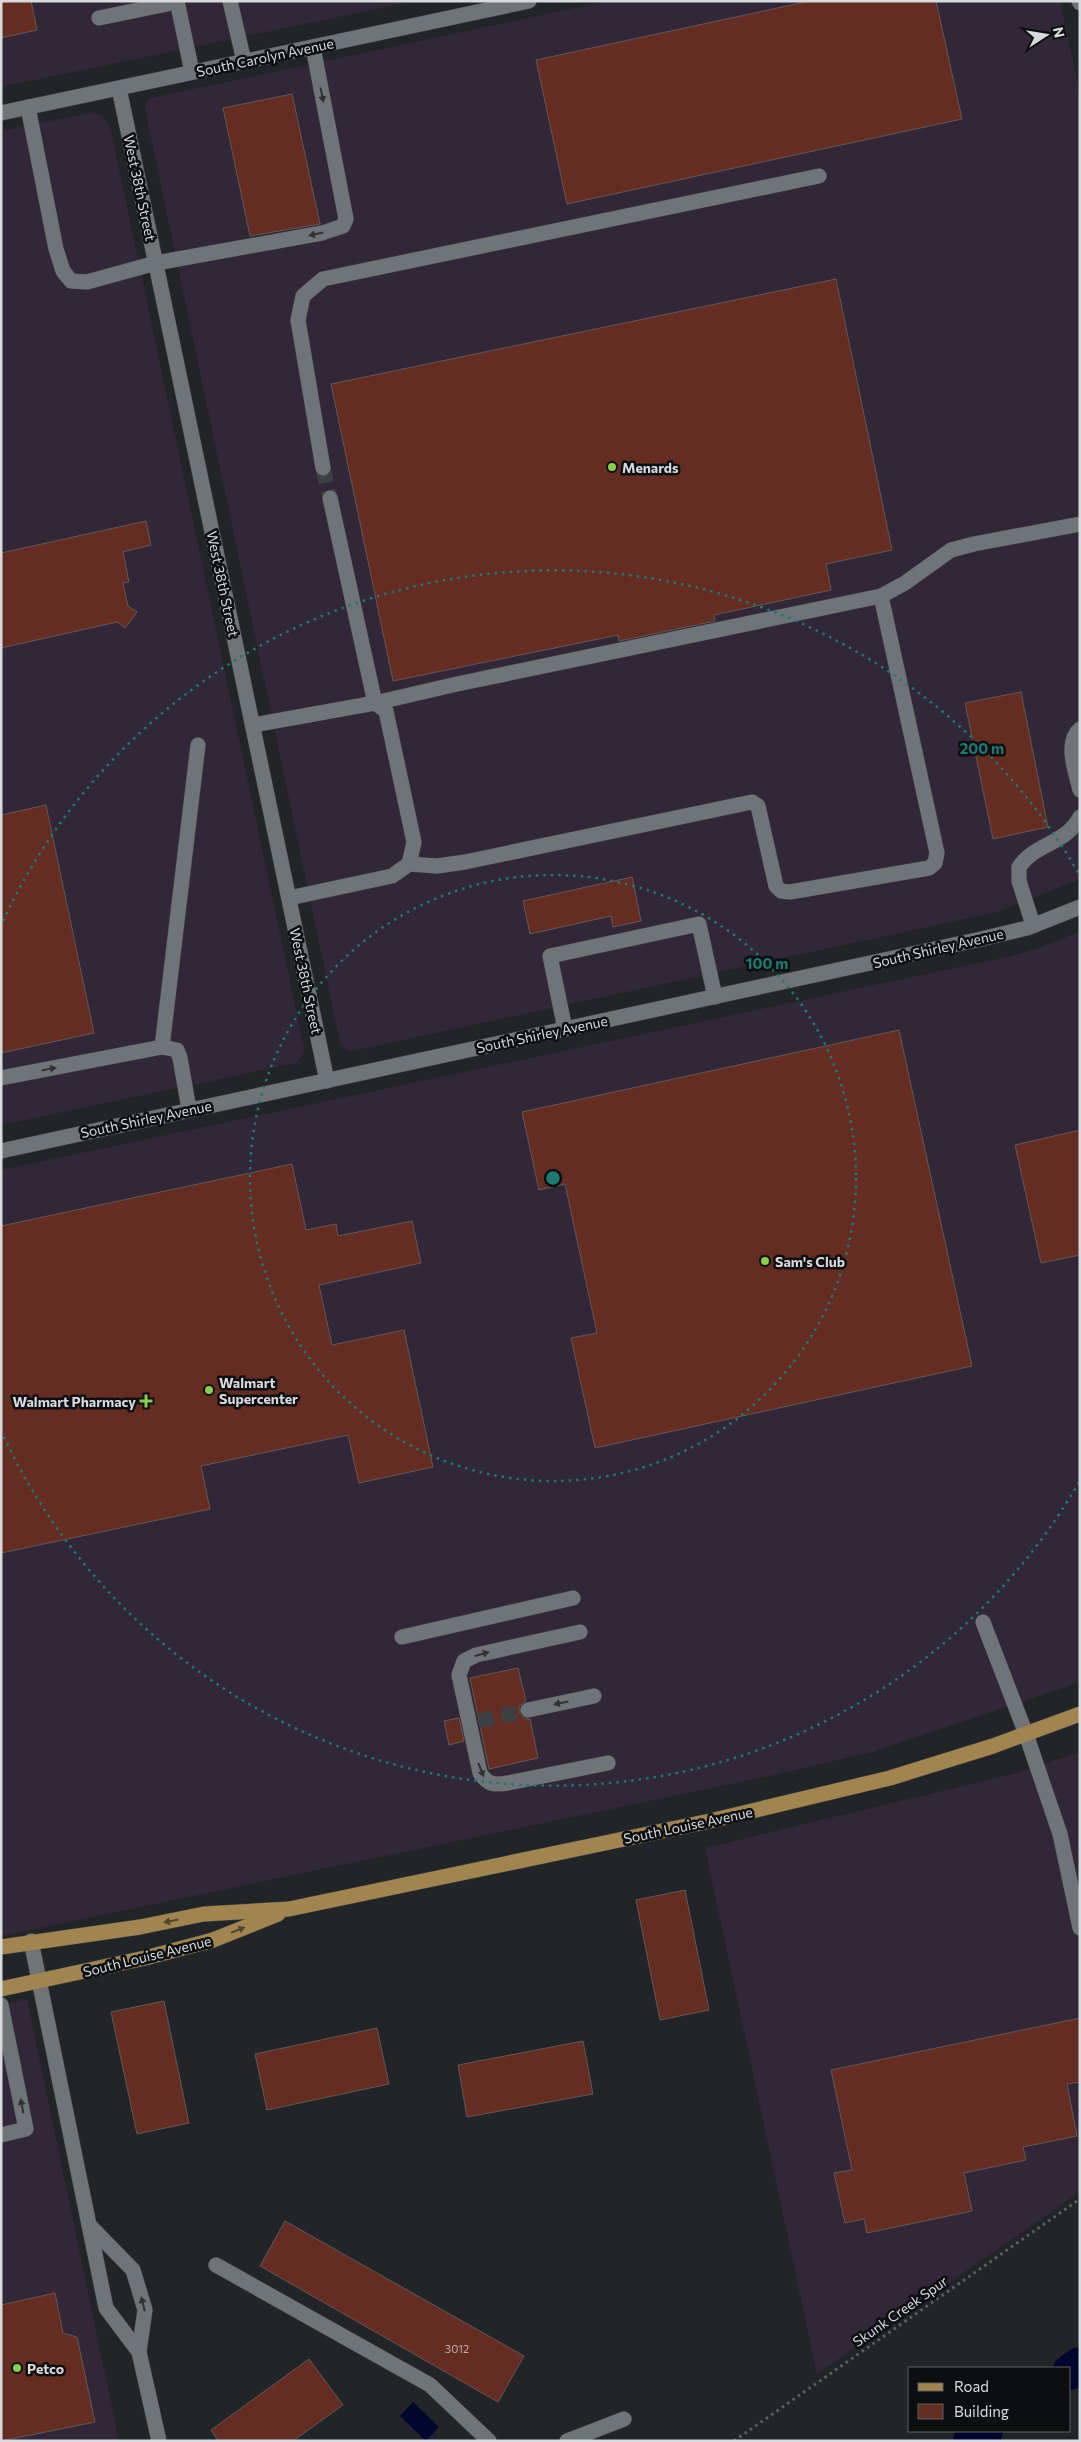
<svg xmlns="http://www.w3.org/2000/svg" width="1081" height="2442" font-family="Commissioner,sans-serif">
<rect width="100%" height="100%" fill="#212528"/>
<g fill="#322736">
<polygon points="1,1 415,1 1,87"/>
<polygon points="608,1 1060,1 1080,93 1080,879 997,912 352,1051 345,1049 340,1043 145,109 146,102 151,98"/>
<polygon points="93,112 102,115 110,126 304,1048 302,1056 296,1063 1,1125 1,131"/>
<polygon points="1080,931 1080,1682 872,1752 774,1775 1,1936 1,1170 1007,957 1042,947"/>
<polygon points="1080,1752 1080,2192 817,2374 705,1848 1013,1774"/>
<polygon points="27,1999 119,2441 1,2441 1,2005"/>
</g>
<polygon fill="#00062e" points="413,2402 439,2427 426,2441 400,2416"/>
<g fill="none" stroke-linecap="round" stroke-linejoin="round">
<g stroke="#00062e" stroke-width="36">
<polyline points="1070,2372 1080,2365"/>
<polyline points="971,2441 985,2431"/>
</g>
</g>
<g fill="#652d22" stroke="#605958">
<polygon points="1,1 31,1 37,30 1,38"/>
<polygon points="810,1 936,1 962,119 567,204 536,60"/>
<polygon points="292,94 320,224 250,236 223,108"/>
<polygon points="836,279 892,550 826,564 831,590 714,615 715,621 619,641 618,635 393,681 331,384"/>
<polygon points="146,521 151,545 123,552 129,582 123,583 128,606 137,612 125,628 117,622 1,648 1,553"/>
<polygon points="1021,692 1048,827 993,839 965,703"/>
<polygon points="46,805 94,1033 1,1053 1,815"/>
<polygon points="632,877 641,921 613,927 611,916 530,934 523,901"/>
<polygon points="899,1030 972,1366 595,1448 571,1338 597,1333 565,1184 539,1190 522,1112"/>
<polygon points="1080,1130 1080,1255 1041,1263 1015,1145"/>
<polygon points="292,1164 306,1230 336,1224 338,1236 412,1221 421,1263 319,1285 332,1345 404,1330 433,1467 359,1483 348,1435 201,1466 210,1509 1,1553 1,1226"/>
<polygon points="518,1668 526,1701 519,1707 519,1712 525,1719 530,1719 538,1758 489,1769 470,1678"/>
<polygon points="459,1718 464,1741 449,1745 444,1721"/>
<polygon points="685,1890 709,2010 660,2020 636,1900"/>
<polygon points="164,2001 189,2123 137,2134 111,2012"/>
<polygon points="1080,2018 1080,2082 1067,2084 1077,2136 1023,2147 1026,2160 964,2173 972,2211 867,2233 864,2219 845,2223 834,2173 852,2170 831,2070"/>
<polygon points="377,2028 389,2084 267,2110 255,2054"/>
<polygon points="583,2041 593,2094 467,2117 458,2065"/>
<polygon points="285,2221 524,2356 498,2402 260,2266"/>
<polygon points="55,2293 63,2333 77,2337 95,2422 1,2441 1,2305"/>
<polygon points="309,2359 343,2405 293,2441 218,2441 211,2430"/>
</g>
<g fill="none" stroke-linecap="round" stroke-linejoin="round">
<g stroke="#3c4043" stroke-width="15" stroke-dasharray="15 8" stroke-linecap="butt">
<polyline points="323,468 330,498"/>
<polyline points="479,1721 528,1710"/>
</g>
<g stroke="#3c3f42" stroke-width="16">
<g id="minor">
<polyline points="177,1 192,72"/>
<polyline points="230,1 244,61"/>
<polyline points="1079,1 1080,3"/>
<polyline points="99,18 177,2"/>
<polyline points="119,88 327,1081"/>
<polyline points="28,107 56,249 63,271 71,281 87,282 156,263 322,233 343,226 346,219 313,47"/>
<polyline points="1,113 529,1"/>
<polyline points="323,468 298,320 303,296 323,279 819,176"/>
<polyline points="330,498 375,703 457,684 881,596 905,583 951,550 974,544 1080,524"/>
<polyline points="253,725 375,703 386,711 414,842 409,864 392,876 289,898"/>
<path d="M1080,729C1064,742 1076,773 1080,790"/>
<polyline points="409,864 437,866 465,862 752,802 758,806 776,886 781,891 790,892 929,868 935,863 937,853 881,596"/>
<path d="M1033,925L1019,881V867C1035,843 1065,845 1080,817"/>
<polyline points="565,1029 550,956 699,924 715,997"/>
<polyline points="162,1047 198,745"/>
<polyline points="1,1078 162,1047 177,1050 180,1058 189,1109"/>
<polyline points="1,1151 981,939 1027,928 1080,907"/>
<polyline points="983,1622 1026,1734 1060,1834 1080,1928"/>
<path d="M580,1632L476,1655L464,1661L459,1675L480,1773C488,1785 494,1785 508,1783L608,1763"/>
<polyline points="402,1637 573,1598"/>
<polyline points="528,1710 594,1696"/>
<polyline points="31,1941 106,2308 139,2352"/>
<polyline points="1,2005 26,2129 1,2135"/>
<polyline points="90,2226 133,2270 145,2310 139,2352 159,2441"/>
<polyline points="216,2265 430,2385 489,2441"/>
<polyline points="567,2441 624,2419"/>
</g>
</g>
<g stroke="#3c3f42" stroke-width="16">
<g id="major">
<polyline points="1,1947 140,1927 204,1914 289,1909 710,1821 890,1778 993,1746 1080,1714"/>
<polyline points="1,1989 145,1958 213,1940 278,1914"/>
</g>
</g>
<polyline stroke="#5d6063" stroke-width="3" stroke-dasharray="2.5 4" stroke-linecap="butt" points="734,2441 1080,2199"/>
<use href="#minor" stroke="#6f7478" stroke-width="15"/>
<use href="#major" stroke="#a1854f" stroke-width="15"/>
</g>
<defs><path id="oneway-solid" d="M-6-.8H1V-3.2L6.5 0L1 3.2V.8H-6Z" transform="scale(1.25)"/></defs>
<g fill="#2f3234">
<use href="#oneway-solid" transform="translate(322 95) rotate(79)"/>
<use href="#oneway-solid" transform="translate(316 234) rotate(168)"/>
<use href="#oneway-solid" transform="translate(49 1069) rotate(-11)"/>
<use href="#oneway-solid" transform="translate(482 1654) rotate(-15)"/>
<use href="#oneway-solid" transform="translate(561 1703) rotate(168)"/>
<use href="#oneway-solid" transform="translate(481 1770) rotate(69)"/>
<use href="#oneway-solid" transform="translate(22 2106) rotate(-101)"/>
<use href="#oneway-solid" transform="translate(143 2304) rotate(-104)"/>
</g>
<g fill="#4f442c">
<use href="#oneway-solid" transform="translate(171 1921) rotate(169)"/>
<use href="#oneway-solid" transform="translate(238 1930) rotate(-22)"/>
</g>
<g fill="none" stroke="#197b74" stroke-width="2.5" stroke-dasharray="2.5 5">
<circle cx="553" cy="1178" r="303"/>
<path d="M1079 1482A607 607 0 0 1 3 1435M3 921A607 607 0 0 1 1079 874"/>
</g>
<g fill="#86cf4b" stroke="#0c0e0f" stroke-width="2">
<circle cx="612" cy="467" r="5"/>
<circle cx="765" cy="1261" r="5"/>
<circle cx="209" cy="1390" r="5"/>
<path d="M143.5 1393.5h5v5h5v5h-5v5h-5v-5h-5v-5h5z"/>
<circle cx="17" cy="2368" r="5"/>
</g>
<g text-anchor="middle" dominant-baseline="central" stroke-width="5" stroke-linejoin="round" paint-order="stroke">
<g font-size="11" fill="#bbafae">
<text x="457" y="2348">3012</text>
</g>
<g font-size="14" fill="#d8dadd" stroke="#0c0e0f">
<text transform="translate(265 57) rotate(-12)">South Carolyn Avenue</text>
<text transform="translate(140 188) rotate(78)">West 38th Street</text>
<text transform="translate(223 584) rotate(78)">West 38th Street</text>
<text transform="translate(938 948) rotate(-13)">South Shirley Avenue</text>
<text transform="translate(306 981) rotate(78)">West 38th Street</text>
<text transform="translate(542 1034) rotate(-12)">South Shirley Avenue</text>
<text transform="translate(146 1119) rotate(-12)">South Shirley Avenue</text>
<text transform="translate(688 1825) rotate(-12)">South Louise Avenue</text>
<text transform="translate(147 1956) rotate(-14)">South Louise Avenue</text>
<text transform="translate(900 2311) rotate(-35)">Skunk Creek Spur</text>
</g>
<g font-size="14" font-weight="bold" fill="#d8dadd" stroke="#0c0e0f" text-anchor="start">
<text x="622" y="467">Menards</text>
<text x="775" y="1261">Sam's Club</text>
<text x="219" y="1382">Walmart<tspan x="219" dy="16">Supercenter</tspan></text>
<text x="136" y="1401" text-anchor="end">Walmart Pharmacy</text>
<text x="27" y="2368">Petco</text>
</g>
</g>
<circle cx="553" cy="1178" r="8" fill="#197b74" stroke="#0c0e0f" stroke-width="2.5"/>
<g font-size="15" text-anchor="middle" font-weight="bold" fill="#197b74" stroke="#0c0e0f" stroke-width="5" stroke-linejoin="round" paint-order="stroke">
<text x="982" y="754">200 m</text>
<text x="767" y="969">100 m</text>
</g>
<rect width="1081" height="2442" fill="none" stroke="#d8dadd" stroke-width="5"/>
<rect x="908" y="2367" width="162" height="65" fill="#0c0e0f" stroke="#5e6061"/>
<rect x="918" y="2383" width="25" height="8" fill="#a1854f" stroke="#5e6061"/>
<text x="954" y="2392" font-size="15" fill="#d8dadd">Road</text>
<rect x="918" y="2404" width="25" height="15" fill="#652d22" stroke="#5e6061"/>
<text x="954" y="2417" font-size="15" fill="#d8dadd">Building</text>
<g transform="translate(1046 35) rotate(78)" stroke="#0c0e0f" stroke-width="4" paint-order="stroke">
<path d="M0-4L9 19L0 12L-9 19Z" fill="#d8dadd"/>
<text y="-8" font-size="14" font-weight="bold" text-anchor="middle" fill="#d8dadd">N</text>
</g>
</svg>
